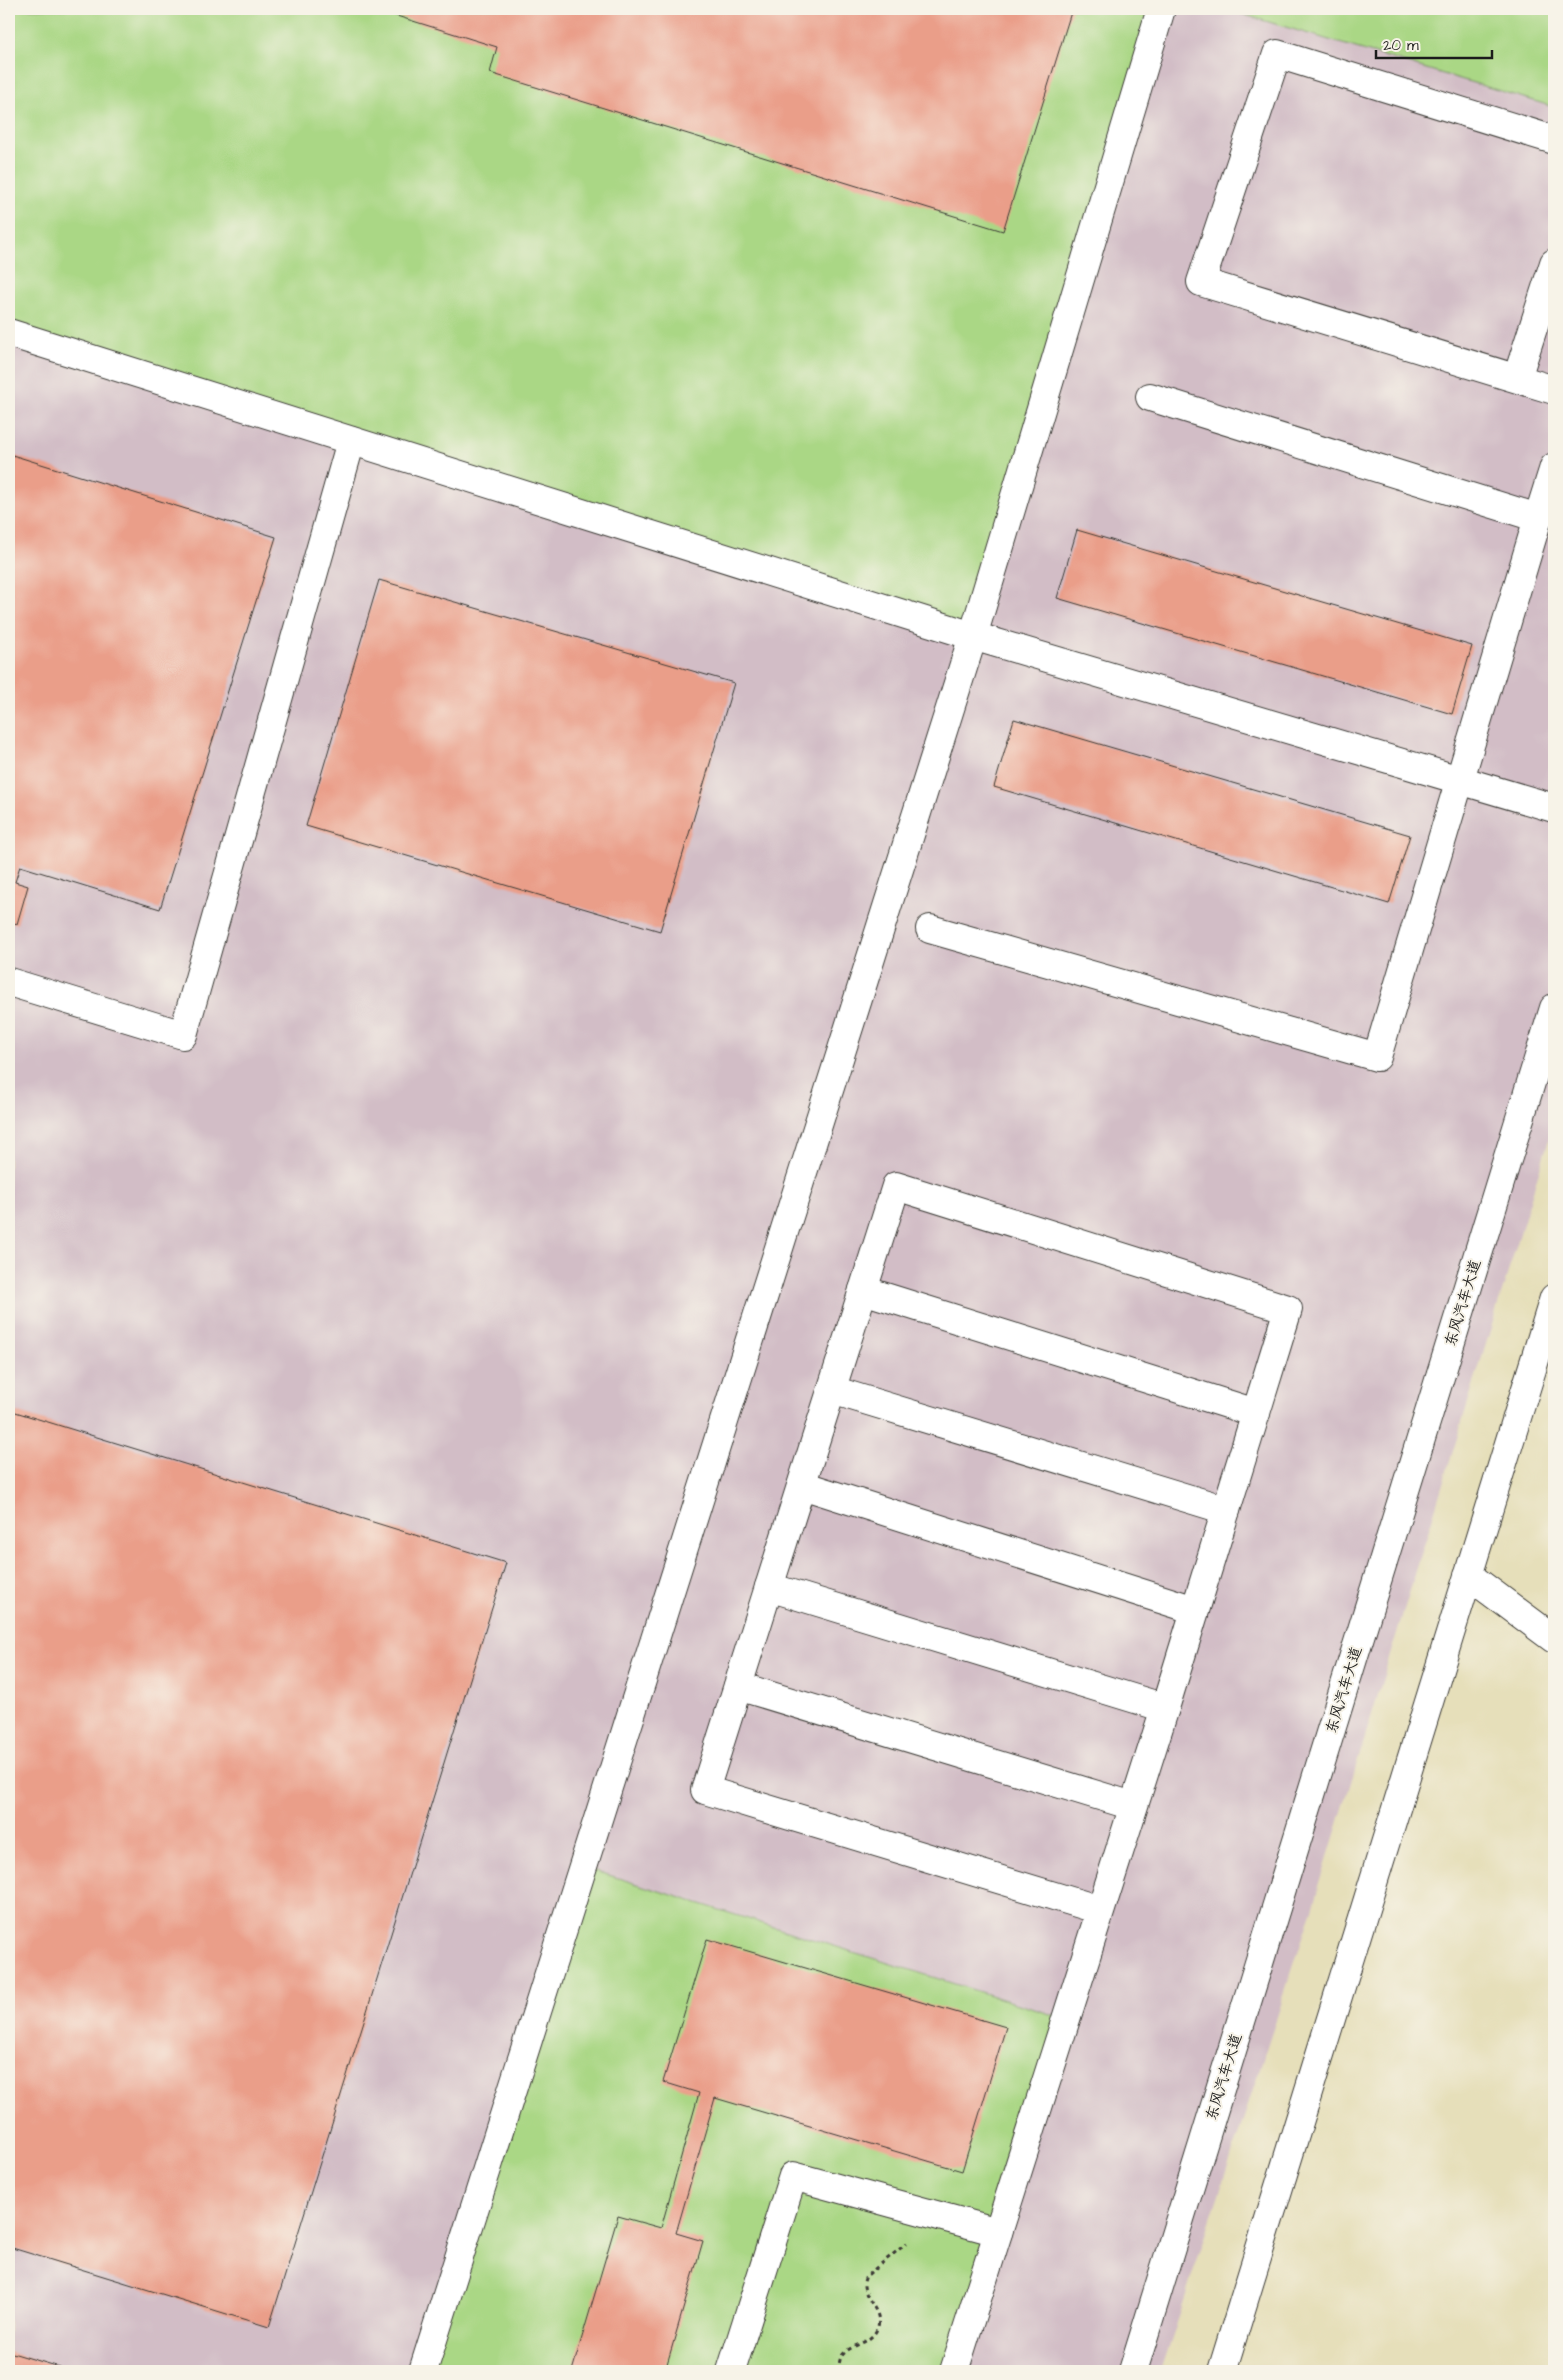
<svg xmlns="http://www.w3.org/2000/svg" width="1563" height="2380" font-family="'Architects Daughter','LXGW WenKai TC',sans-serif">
<rect width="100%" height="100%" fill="#f7f3e8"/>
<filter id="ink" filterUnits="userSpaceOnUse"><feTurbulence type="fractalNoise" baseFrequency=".02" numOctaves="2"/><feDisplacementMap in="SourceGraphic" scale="10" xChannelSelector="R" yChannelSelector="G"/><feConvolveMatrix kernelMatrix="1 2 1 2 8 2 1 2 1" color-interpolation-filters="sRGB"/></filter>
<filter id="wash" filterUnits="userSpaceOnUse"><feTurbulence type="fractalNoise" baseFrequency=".0096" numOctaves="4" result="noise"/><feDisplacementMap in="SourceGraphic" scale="20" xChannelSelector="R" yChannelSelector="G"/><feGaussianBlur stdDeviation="1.12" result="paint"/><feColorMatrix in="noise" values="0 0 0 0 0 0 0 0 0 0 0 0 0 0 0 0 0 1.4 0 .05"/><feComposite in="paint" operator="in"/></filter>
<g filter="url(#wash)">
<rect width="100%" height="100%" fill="#e6dfba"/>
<polygon fill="#d2bdc6" points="9,9 1554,9 1554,1123 1307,1925 1161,2371 9,2371"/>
<g fill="#aad785" stroke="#637a50">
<polygon points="9,9 1162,9 973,636 9,333"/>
<polygon points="1225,9 1554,9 1554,107"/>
<polygon points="583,1867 1066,2019 954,2371 423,2371"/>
</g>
<g id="blocks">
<g fill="#ea9e89">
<polygon points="374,9 1072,9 1003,231 490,73 497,47"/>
<polygon points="9,454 276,537 160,909 20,866 15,882 28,886 17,924 9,921"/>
<polygon points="1077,530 1472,646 1452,714 1057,598"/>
<polygon points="379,580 734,683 660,931 306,826"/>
<polygon points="1014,719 1410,835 1389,904 994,787"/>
<polygon points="9,1410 506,1563 269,2327 9,2247"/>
<polygon points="707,1939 1006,2027 962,2171 715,2098 676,2233 703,2241 665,2371 572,2371 618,2216 661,2228 699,2093 663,2082"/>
<polygon points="9,2352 73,2371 9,2371"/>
</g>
</g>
</g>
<g filter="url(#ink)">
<use href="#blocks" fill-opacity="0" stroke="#3a3934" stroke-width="1"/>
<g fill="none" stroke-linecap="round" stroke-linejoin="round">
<g stroke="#3a3934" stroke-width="30">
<g id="minor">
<polyline points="1554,140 1277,54 1201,282 1554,390"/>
<polyline points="9,333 973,636 1161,9"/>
<polyline points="1517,378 1554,263"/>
<polyline points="1538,518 1554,467"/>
<polyline points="930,929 1377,1057 1538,518 1150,397"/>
<polyline points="9,982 183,1035 351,441"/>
<polyline points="863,1290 1256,1413"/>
<polyline points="832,1390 1226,1510"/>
<polyline points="802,1485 1195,1610"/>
<polyline points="1468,1575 1554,1639"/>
<polyline points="769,1587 896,1186 1288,1309 1165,1708"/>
<polyline points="738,1686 1133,1806"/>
<polyline points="423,2371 973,636 1554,808"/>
<polyline points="731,2371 793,2176 998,2232"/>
<path d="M954,2371C1024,2150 1094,1929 1165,1708L769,1587L705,1790L1100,1910"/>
</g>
</g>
<g stroke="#3a3934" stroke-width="30">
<g id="major">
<polyline points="1133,2371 1554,1008"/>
<polyline points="1222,2371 1554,1298"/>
</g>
</g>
<path stroke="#3a3934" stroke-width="3" stroke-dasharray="4 4" stroke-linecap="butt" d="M840,2371C834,2343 869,2349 877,2329C886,2309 856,2296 866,2276L907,2243"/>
<use href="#minor" stroke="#fff" stroke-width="28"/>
<use href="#major" stroke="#fff" stroke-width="28"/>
</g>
</g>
<g text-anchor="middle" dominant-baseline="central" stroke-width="4" stroke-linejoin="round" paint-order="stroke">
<g font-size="15" fill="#1c1c1c" stroke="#f7f3e8">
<text transform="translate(1463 1303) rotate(-73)">东风汽车大道</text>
<text transform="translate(1344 1690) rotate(-73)">东风汽车大道</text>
<text transform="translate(1224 2077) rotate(-73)">东风汽车大道</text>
</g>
</g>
<rect width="1563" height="2380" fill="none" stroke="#f7f3e8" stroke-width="30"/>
<path d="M1376 50v8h116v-8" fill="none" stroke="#1c1c1c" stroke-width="2.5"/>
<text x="1383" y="50" font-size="15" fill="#1c1c1c" stroke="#f7f3e8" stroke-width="4" paint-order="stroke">20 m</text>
</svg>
